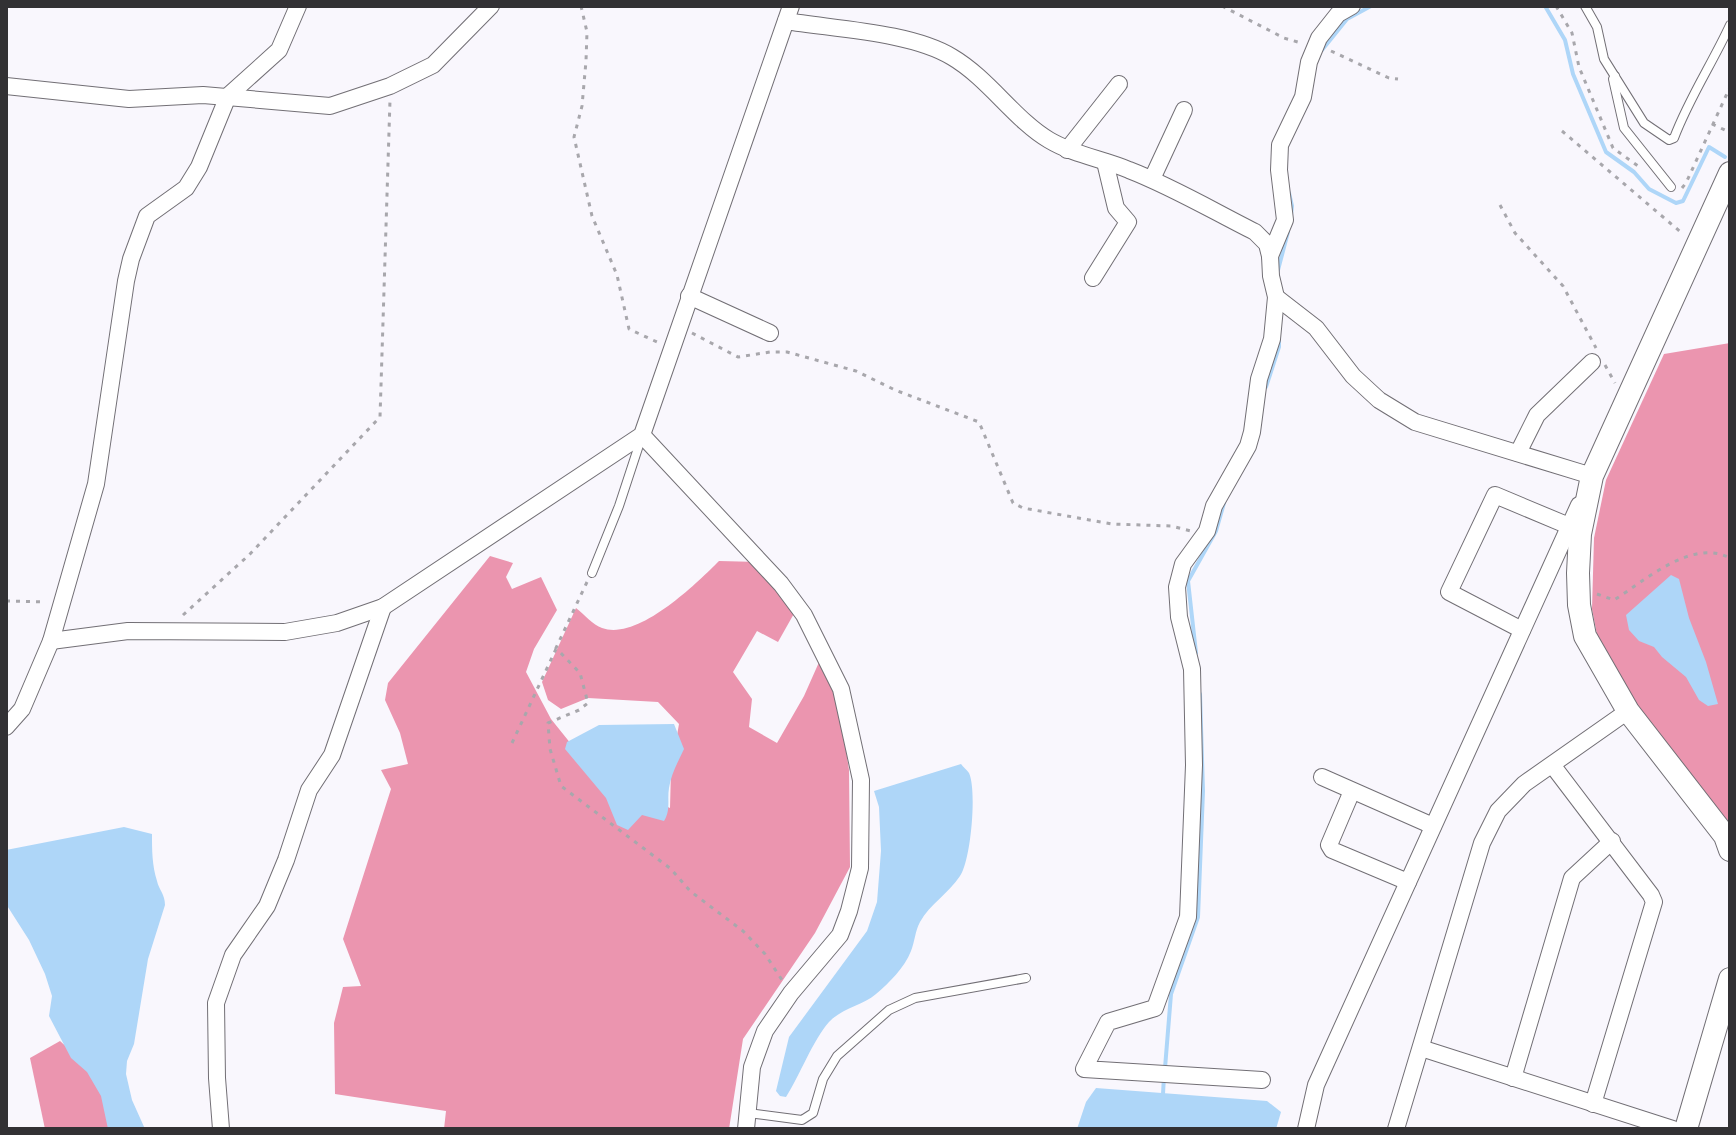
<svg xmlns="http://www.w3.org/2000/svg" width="1736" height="1135" font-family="'PT Sans',sans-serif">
<rect width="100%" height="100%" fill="#f9f7fd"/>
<g fill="#eb95af">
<polygon points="1730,343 1730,830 1641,715 1598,640 1592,609 1594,538 1606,480 1664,354"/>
<path d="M490,556L513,563L506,577L512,589L541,577L557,610L534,649L526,672L551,719L608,790L644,796L670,808L671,770L679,724L658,702L588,698L561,709L548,700L542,682L576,608C584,614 593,625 602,628C638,641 696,584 719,561L759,562L796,610L778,642L757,631L733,672L752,699L749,727L777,743L804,696L824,651L842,723L849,770L850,867L815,933L743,1039L729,1129H444L446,1111L335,1094L334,1023L343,987L361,986L343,939L391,789L381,770L408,764L400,733L385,700L388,683Z"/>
<polygon points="60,1041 103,1080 115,1129 45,1129 30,1058"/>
</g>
<g fill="#aed6f8">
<polygon points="1671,575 1679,579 1689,618 1706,662 1718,704 1708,706 1699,700 1686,677 1662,657 1654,647 1639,641 1629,630 1626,615"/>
<path d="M674,724L684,749C678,762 671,774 669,788C667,800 671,810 664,821L642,815L628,830L617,825L606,798L565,749L567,742L599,725Z"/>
<path d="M961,764C963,767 967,770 969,773C977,790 971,860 960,876C949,893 930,904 920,922C915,931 915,941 911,951C905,967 889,983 876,994C862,1006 842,1008 829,1022C813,1040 800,1075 786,1097L780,1096L776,1091L789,1037L867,931L877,902L881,851L879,807L874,791Z"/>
<path d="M124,827L152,834C152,850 152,865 157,881C159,890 165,894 165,905L148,959L134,1044L127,1061L126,1074L132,1100L145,1129H108L101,1096L87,1072L71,1058L49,1016L52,996L45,974L29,940L6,904V850Z"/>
<polygon points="1096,1088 1267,1101 1281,1112 1276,1129 1077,1129 1086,1102"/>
</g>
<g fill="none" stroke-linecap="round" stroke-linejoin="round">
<g stroke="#aed6f8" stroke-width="4">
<polyline points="1545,6 1565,40 1573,74 1606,152 1634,172 1649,189 1676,203 1683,201 1709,147 1725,157"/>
<polyline points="1322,50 1347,19 1371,6"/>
<polyline points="1289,193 1292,206 1291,215"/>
<polyline points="1278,270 1288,232"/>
<polyline points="1266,387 1279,347 1279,338"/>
<polyline points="1196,653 1188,581 1216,531 1224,503"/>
<polyline points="1165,1068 1171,994 1198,917 1203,791 1200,694"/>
<polyline points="1163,1094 1164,1076"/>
</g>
<g stroke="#726f75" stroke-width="10">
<g id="service">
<path d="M1585,6L1597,27L1604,59L1644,123L1669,140L1674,138C1689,98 1712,64 1730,25"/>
<polyline points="1615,76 1613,79 1624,128 1671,187"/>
<polyline points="592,573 619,506 641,439"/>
<polyline points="748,1113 802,1120 813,1113 823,1079 837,1056 889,1010 915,998 1026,978"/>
</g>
</g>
<g stroke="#726f75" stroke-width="18">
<g id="minor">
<path d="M786,21C834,29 911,32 952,57C988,78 1016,121 1049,140C1074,155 1103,159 1129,170C1173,187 1213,211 1255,232L1267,244L1270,256L1271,276L1276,297L1272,339L1259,379L1252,432L1248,446L1214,506L1207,531L1183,564L1177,587L1179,617L1192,669L1194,765L1188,917L1155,1008L1108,1022L1084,1069L1262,1080"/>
<polyline points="6,86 129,99 203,95 330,106 390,86 433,65 491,6"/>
<polyline points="1067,150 1119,84"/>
<polyline points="1152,179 1184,110"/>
<polyline points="1270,256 1285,220 1279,170 1280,145 1303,97 1309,62 1319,38 1338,14 1352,6"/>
<polyline points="1093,278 1128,222 1116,208 1105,162"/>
<polyline points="689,296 770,333"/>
<polyline points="1276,297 1316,328 1353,376 1379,400 1415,422 1592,476 1589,484"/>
<polyline points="642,435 781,584 804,615 841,689 861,780 860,868 849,911 840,935 791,993 765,1031 752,1067 746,1129"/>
<polyline points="1518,453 1537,415 1592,362"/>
<polyline points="1522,630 1449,592 1495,495 1569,526"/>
<polyline points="51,641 128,631 285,632 337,623 383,607 642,435 791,6"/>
<polyline points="6,727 22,709 51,641 96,484 126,281 131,259 147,216 186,188 199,167 228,96 279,50 298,6"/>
<polyline points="1553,766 1651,895 1654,902 1593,1104"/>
<polyline points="1322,777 1433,826"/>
<polyline points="1352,791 1329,845 1332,850 1408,882"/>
<polyline points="1421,1048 1673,1129"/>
<polyline points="1513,1078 1572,878 1612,841"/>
<polyline points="221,1129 217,1078 216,1003 233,955 267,906 286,860 309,790 332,755 383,607"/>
<polyline points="1306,1129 1316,1085 1579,505"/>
<polyline points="1396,1129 1482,843 1498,811 1524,784 1628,711"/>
</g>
</g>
<g stroke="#726f75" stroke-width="24">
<g id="tertiary">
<polyline points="1730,173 1592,476 1580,534 1578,573 1579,605 1585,636 1628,711 1725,836 1730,850"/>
<polyline points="1686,1129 1730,979"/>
</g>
</g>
<g stroke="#a8a7ac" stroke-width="3" stroke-dasharray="4 6" stroke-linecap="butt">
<polyline points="581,6 587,32 586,61 582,106 574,137 592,216 617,275 629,329 657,342"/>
<polyline points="1222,6 1284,38 1301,43"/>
<polyline points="1556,6 1572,33 1579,67 1613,148 1638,166"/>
<polyline points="1331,51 1389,78 1398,79"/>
<polyline points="1712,124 1729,132 1730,129"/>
<polyline points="1562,131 1683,234"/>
<polyline points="1682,188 1686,183 1730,87"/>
<polyline points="1500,205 1515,233 1563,286 1596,348"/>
<polyline points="692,333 738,357 770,352 787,352 856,371 895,390 979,422 1013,503 1023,508 1112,524 1171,526 1191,531"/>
<polyline points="1605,365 1615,383"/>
<polyline points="587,582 556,648 580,673 588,703 579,710 548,723 550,749 561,786 671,869 690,891 743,931 765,954 782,980"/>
<path d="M1597,594L1614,600C1646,580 1692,538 1730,558"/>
<polyline points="6,601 46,602"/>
<polyline points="183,615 249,555 380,417 390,100"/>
<polyline points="512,743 556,649"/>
</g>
<use href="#service" stroke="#fff" stroke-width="8"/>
<use href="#minor" stroke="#fff" stroke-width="16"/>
<use href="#tertiary" stroke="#fff" stroke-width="22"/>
</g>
<rect width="1736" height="1135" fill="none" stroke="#323134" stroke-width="16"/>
</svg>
